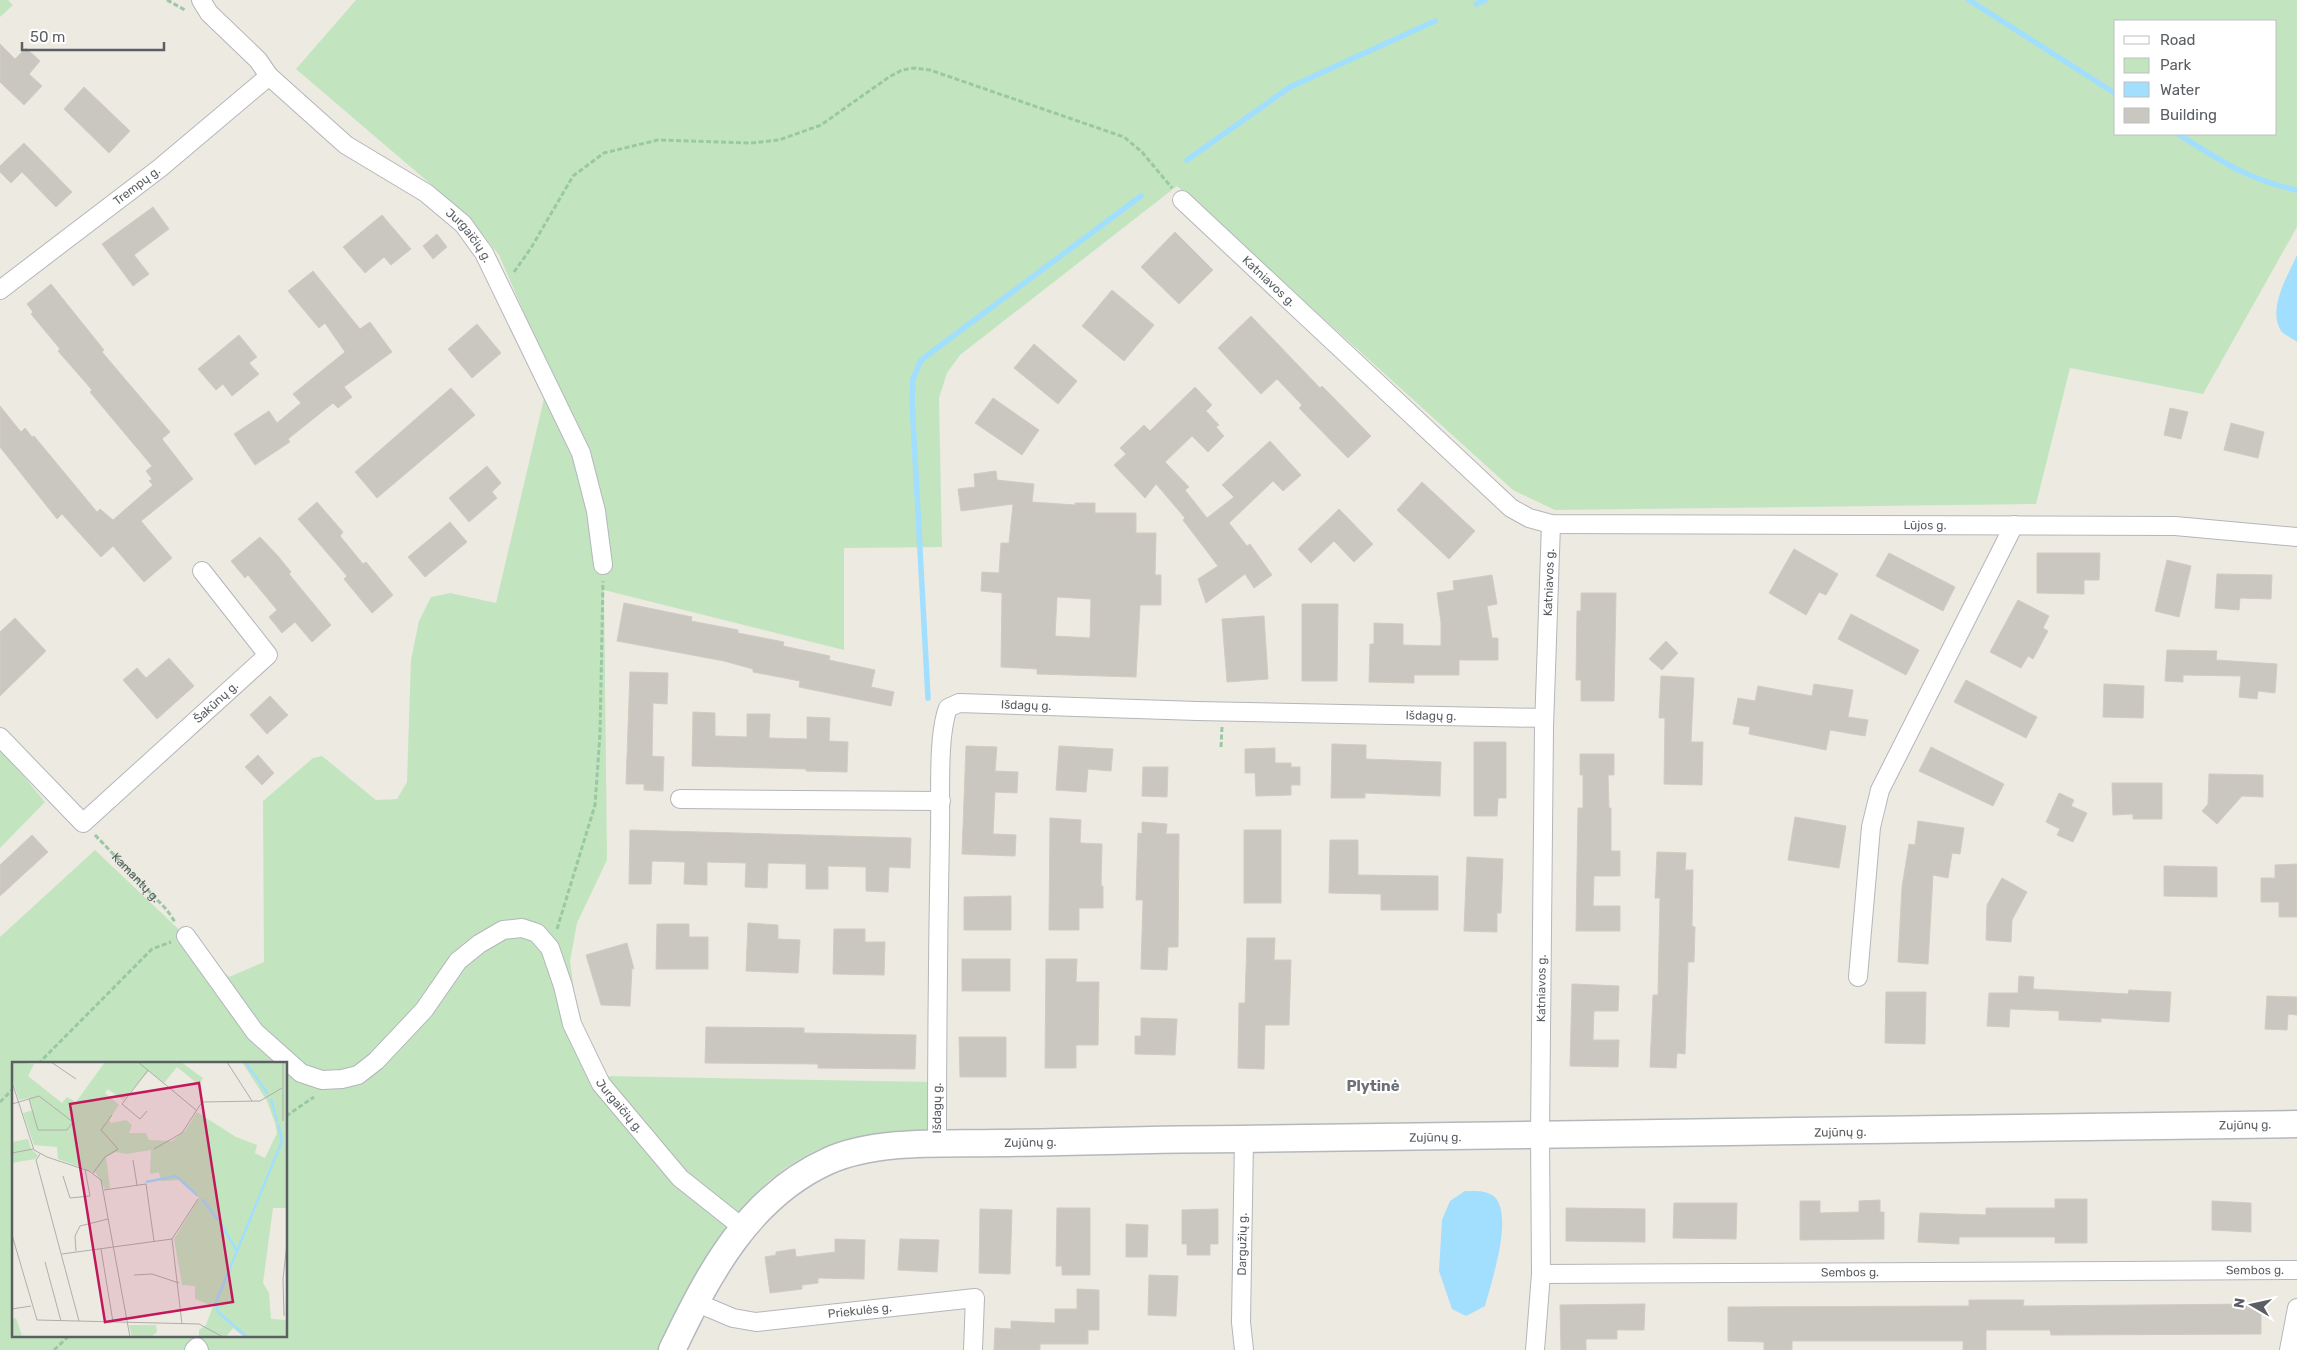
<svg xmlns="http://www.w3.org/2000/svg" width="2297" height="1350" font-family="Rubik,sans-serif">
<rect width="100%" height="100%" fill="#edeae2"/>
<g fill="#c2e5bf" fill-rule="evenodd">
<polygon points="0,0 8,0 13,5 0,17"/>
<path d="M356,0H2297V227L2203,394L2070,368L2036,504L1555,510L1513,490L1177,186L960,355L947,373L939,398L942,547L844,548V650L604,590L607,860L577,923L570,961L576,1005L587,1045L603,1076L932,1082L934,1136C896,1138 851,1134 817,1150C736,1187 695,1275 659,1350H0V937L95,850L229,977L264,962L263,801L313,758L322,756L376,800L397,799L407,782L411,660L419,621L431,597L450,593L496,603L550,373L499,255L468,216L296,69ZM2116,21H2276V134H2116ZM14,1064H286V1336H14Z"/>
<polygon points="0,748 45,802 0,848"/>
</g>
<g fill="#a2defe">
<path d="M2297,255V342C2293,338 2284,335 2281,331C2267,308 2288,276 2297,255Z"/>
<path d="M1465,1191C1474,1191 1484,1190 1492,1195C1516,1210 1491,1283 1485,1306L1466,1316L1452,1309L1439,1271L1442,1220L1450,1201Z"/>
</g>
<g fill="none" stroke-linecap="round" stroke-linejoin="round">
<g stroke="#a2defe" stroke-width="5.5">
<polyline points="1969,0 2116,94"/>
<polyline points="1476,4 1485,0"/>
<path d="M2178,134C2219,160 2248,180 2297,190"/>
<polyline points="1187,160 1290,87 1435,21"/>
<polyline points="928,698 912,401 913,379 921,360 1141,196"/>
</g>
</g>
<g fill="#cac7c1" stroke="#d2cbc1" fill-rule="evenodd">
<polygon points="0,44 15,59 26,48 40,61 29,74 42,86 24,105 0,82"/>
<polygon points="84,87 130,131 109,153 64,109"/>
<polygon points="24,143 72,192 56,207 22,172 11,183 0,172 0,166"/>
<polygon points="153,207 169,229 134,255 149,274 133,286 102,244"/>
<polygon points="382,215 411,249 391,265 384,257 365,273 343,247"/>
<polygon points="1175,232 1213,270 1179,304 1141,267"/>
<polygon points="437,234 447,247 433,259 423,246"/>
<polygon points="313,271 360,329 370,322 392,352 344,387 352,397 338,408 333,403 288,439 290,442 255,465 234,434 269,411 277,423 301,403 293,394 345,352 325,323 319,328 288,291"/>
<polygon points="51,284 104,350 102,352 170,432 162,439 193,479 141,521 172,558 144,582 113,546 101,557 62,514 57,519 0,447 0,406 21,432 25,428 32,437 34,436 97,512 100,509 113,520 153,485 149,481 152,479 146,471 152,466 90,392 92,390 58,351 60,349 31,314 33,312 27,304"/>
<polygon points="1112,290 1154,325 1124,361 1082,326"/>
<polygon points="1251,316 1320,388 1322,386 1371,436 1348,458 1299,408 1302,405 1277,379 1261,394 1218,348"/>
<polygon points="477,324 501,353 472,378 448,349"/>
<polygon points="239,335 257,357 249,363 259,374 232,396 223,384 216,390 198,369"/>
<polygon points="1034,344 1077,381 1058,404 1014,368"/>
<polygon points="1195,387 1212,405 1206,411 1219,425 1216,427 1224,436 1208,452 1192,436 1165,462 1189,487 1185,490 1207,518 1234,497 1222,485 1270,441 1301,475 1283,491 1273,481 1229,523 1247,546 1250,544 1272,575 1254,588 1245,574 1206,603 1198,579 1218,566 1183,520 1185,518 1156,484 1145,498 1114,465 1126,454 1120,448 1144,425 1150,431"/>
<polygon points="451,388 475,415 377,498 355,472"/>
<polygon points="993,398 1039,430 1022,455 975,423"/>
<polygon points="2170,408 2188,412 2181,439 2164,435"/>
<polygon points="2231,423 2264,432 2258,458 2224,450"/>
<polygon points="487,466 501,483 492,492 497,498 469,522 449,498"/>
<path d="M996,471L997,480L1034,484L1032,502L1075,505V503H1095V513H1136V533H1156L1155,575H1161V605H1140L1136,677L1037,674V669L1001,667L1002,593L981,591L982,572L999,573L1001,543H1009L1013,504L961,511L958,489L975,487L974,474ZM1057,597L1091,599L1090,638L1055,636Z"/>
<polygon points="1422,482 1475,531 1449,559 1397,510"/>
<polygon points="317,502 343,532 340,536 363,564 366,562 393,595 372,613 344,579 347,576 298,519"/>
<polygon points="1339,509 1373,544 1354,562 1334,541 1311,563 1298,549"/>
<polygon points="450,522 467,542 425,577 408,557"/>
<polygon points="260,537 278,556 291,572 289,574 331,625 312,642 295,622 282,633 269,617 277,610 248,575 245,578 231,561"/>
<polygon points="1794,549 1838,574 1826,595 1819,592 1806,615 1769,593"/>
<polygon points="1889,553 1955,587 1943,611 1876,576"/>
<polygon points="2037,553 2100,553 2099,580 2084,580 2084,594 2037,593"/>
<polygon points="2167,560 2191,566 2179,617 2155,611"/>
<polygon points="2217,574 2272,575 2271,599 2240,598 2239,610 2215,608"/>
<polygon points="1492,575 1497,604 1487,606 1492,638 1498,638 1498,660 1459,660 1459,675 1414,675 1414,683 1369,682 1370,644 1374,644 1374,623 1403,624 1403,645 1441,646 1441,622 1437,593 1454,590 1453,581"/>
<polygon points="1581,593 1616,593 1614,701 1581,701 1581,680 1576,680 1577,611 1581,611"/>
<polygon points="2018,600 2049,616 2043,628 2048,631 2033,659 2028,656 2021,668 1990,652"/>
<polygon points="624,603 692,617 691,621 738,630 738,633 784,642 783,646 830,656 829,660 875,670 871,687 894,692 891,706 799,687 800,681 753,672 753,669 724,661 617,641"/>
<polygon points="1302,604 1338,604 1337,681 1302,681"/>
<polygon points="1851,614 1919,650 1906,675 1838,639"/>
<polygon points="1264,616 1268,679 1227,682 1222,619"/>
<polygon points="15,618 46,651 0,696 0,632"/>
<polygon points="1666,641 1678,653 1662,670 1649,659"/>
<polygon points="2167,650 2217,651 2216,660 2277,664 2275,693 2258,691 2257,699 2239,697 2241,676 2183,675 2183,682 2165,681"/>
<polygon points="169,658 194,686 157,719 123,680 137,668 146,678"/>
<polygon points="630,672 668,673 667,704 653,703 652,756 664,757 663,791 644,790 644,784 626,784"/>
<polygon points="1661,676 1694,678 1691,742 1703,742 1702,785 1664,784 1665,718 1659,718"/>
<polygon points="1966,680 2037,717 2026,738 1954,702"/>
<polygon points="1814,684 1853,690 1848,717 1868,720 1865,736 1830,730 1826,750 1749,734 1750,727 1733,724 1738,698 1755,701 1758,686 1812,696"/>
<polygon points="2104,684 2144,686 2143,718 2103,717"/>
<polygon points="270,696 288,715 267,734 250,715"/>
<polygon points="693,712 715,713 715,736 747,737 747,714 770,714 769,738 807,739 807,717 830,718 829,741 848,742 847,772 806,771 806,769 692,766"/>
<polygon points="1474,742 1506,742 1506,798 1498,798 1497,816 1474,816"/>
<polygon points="1332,744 1366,745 1366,759 1441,762 1440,796 1365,793 1365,798 1331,798"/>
<polygon points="966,746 997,747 995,771 1018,772 1017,793 995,792 993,834 1016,835 1015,856 962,854"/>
<polygon points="1059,746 1113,749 1111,771 1088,769 1086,792 1056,790"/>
<polygon points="1931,747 2004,784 1993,806 1919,771"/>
<polygon points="1275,748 1275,763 1291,763 1291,767 1300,767 1300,785 1291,785 1291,795 1256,796 1255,773 1245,773 1245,749"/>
<polygon points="1580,754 1614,754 1614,775 1608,775 1609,808 1611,808 1611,851 1620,851 1620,876 1594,876 1593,906 1620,906 1620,931 1576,931 1578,808 1583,808 1583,775 1580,775"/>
<polygon points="258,755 274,773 262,785 245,767"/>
<polygon points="1143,767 1168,767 1167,797 1142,796"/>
<polygon points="2209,774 2263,775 2263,797 2242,796 2217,824 2202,811 2208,804"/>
<polygon points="2112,783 2162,783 2162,819 2133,819 2133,814 2113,815"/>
<polygon points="2059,793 2074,800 2071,806 2087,813 2073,842 2057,835 2060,829 2046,822"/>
<polygon points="1795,817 1846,826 1839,868 1788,860"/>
<polygon points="1050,818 1081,820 1080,843 1102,844 1101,886 1103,886 1103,908 1079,908 1079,930 1049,930"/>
<polygon points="1918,821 1964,828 1960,854 1952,853 1948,878 1933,875 1928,964 1898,962 1902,887 1909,844 1915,845"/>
<polygon points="1142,822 1167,824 1166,834 1179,834 1178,947 1168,947 1167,970 1141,969 1143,900 1136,900 1138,833 1142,834"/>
<polygon points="630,830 911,838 910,868 889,867 888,892 866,891 866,867 828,866 828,889 806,889 806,864 768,863 767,888 745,887 746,863 707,862 707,885 684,884 685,862 652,861 651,884 629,884"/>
<rect x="1244" y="830" width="37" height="73"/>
<polygon points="32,835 48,852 0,896 0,865"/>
<polygon points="1330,840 1358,840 1358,875 1438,876 1438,910 1381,910 1381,894 1329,893"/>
<polygon points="1657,852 1686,853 1685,870 1693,870 1692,926 1695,927 1694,962 1688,962 1685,1054 1677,1053 1676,1068 1650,1067 1653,995 1658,995 1660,898 1655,898"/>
<polygon points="1467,857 1503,859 1501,913 1497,913 1497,932 1464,931"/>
<polygon points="2297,864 2297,917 2279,917 2279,902 2261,902 2261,878 2275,878 2275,865"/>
<polygon points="2164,866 2217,867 2217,897 2164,896"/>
<polygon points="2002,878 2027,892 2012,920 2011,942 1986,940 1987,905"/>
<polygon points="1011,896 1011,930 964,930 964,897"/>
<polygon points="748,923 778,925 778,939 800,940 798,973 746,971"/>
<polygon points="657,924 689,924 689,937 708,937 708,969 656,969"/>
<polygon points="834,929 865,929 865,942 885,942 884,975 833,974"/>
<polygon points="1247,938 1275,938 1274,960 1291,960 1289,1025 1265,1025 1264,1069 1238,1068 1239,1003 1245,1003"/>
<polygon points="627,943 634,969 632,968 630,1006 601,1005 586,955"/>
<rect x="962" y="959" width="48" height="32"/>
<polygon points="1046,959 1077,959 1076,982 1099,982 1098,1045 1076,1045 1076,1068 1045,1068"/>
<polygon points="2019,976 2034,977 2033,989 2128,994 2129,990 2171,992 2169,1022 2101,1018 2101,1022 2059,1020 2059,1011 2010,1009 2009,1027 1987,1026 1989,993 2018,993"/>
<polygon points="1572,984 1619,986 1618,1011 1594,1011 1593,1040 1619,1040 1618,1067 1570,1066"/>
<polygon points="1886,992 1926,992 1925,1044 1885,1043"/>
<polygon points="2267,996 2297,997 2297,1015 2288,1014 2287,1030 2265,1029"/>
<polygon points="1141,1018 1177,1019 1175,1055 1135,1054 1135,1036 1141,1036"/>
<polygon points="706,1027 804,1028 804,1033 916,1035 915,1069 818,1068 818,1064 705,1063"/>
<polygon points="959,1037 1006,1037 1006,1077 960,1077"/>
<polygon points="2055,1199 2087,1199 2087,1243 2055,1243 2055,1237 1959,1237 1959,1244 1918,1242 1920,1213 1986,1215 1986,1208 2055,1208"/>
<polygon points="1880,1200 1880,1212 1884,1212 1884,1239 1800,1240 1800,1201 1820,1201 1820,1213 1859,1212 1859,1201"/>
<polygon points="2212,1201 2251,1203 2251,1232 2212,1230"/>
<polygon points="1674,1203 1737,1203 1736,1239 1673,1238"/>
<polygon points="1057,1208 1090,1208 1090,1275 1062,1275 1062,1266 1056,1266"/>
<polygon points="1566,1208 1645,1209 1645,1242 1566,1241"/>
<polygon points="980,1209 1012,1210 1010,1274 979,1273"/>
<polygon points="1218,1209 1218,1244 1210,1244 1210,1255 1187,1255 1187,1244 1182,1244 1182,1210"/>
<polygon points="1126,1224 1148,1225 1147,1257 1126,1257"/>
<polygon points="835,1239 865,1240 864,1279 818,1278 818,1283 802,1285 802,1289 770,1293 765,1257 776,1255 776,1252 795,1249 796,1257 835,1252"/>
<polygon points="900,1239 939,1240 937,1272 898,1270"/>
<polygon points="1149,1275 1178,1276 1176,1316 1148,1315"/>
<polygon points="1077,1289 1099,1290 1099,1330 1088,1330 1088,1344 1040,1344 1040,1350 994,1350 995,1328 1011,1329 1011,1321 1055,1323 1055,1309 1077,1309"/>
<polygon points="1969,1300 2024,1300 2023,1306 2261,1304 2261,1334 2051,1335 2050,1330 1986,1330 1986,1350 1963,1350 1963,1341 1792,1341 1792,1350 1764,1350 1764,1342 1728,1341 1728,1307 1969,1306"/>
<polygon points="1645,1304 1644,1330 1617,1330 1617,1339 1586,1339 1586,1350 1561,1350 1560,1305"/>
</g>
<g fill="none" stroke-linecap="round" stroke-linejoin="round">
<g stroke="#b3b6ba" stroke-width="20">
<g id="street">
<path id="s2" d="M201,0L209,13L258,60L269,76L346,145L426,193L463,224L484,253L581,453L596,511L603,565"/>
<path id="s3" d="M1182,200L1511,508L1529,518L1551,524L2175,526L2297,537"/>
<path id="s4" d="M0,290L160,168L269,76"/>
<path id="s5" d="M0,737L83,823L268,655L202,571"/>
<polyline points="680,799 941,801"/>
<path id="s6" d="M186,936L255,1032L301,1073L322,1080L342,1079L358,1075L376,1061L424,1010L458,961L479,944L503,930L522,928L537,933L550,948L563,986L572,1024L601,1084L680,1178L743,1228"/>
<polyline points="1858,977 1871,827 1880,790 2014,525"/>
<path id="s7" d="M937,1144C937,1040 938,936 940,832C941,799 937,737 948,708L959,703L1197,711L1544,718"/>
<path id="s8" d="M1541,1274L2297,1270"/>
<path id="s9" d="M695,1302L733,1318L756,1322L975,1298L973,1350"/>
<polyline points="194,1350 197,1347 199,1350"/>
<path id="s10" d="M1244,1350L1241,1322L1244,1139"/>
<path id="s11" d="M1535,1350L1541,1274L1540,1135L1544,727L1551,524"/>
<polyline points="2289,1350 2297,1308"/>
</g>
</g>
<g stroke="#b4b8bd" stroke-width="29">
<g id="secondary">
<path id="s12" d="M672,1350C708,1275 748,1197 828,1161C877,1139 946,1144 999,1143C1080,1142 1160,1139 1241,1139C1593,1137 1945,1131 2297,1124"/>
</g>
</g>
<g stroke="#99c8a2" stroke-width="3" stroke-dasharray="5 2.5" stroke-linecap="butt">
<polyline points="167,0 185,10"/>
<polyline points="514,272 531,248 573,176 604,153 658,140 751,143 779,140 821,125 889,77 902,70 915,68 930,70 1124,137 1142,152 1172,188"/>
<polyline points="1221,747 1222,727"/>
<path id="s1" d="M95,835L167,910L175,922"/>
<polyline points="557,929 595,805 600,734 603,581"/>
<polyline points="38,1064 152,949 171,942"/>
<polyline points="0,1102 14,1088"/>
<polyline points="286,1116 314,1097"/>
<polyline points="54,1350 69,1336"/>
</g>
<use href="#street" stroke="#fff" stroke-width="18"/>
<use href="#secondary" stroke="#fff" stroke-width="26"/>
</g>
<g text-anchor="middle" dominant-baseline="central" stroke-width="4.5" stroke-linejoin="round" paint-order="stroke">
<g font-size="12" fill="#5b5f63" stroke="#fff">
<text stroke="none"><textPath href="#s4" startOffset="172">Trempų g.</textPath></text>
<text stroke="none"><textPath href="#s2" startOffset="360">Jurgaičių g.</textPath></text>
<text stroke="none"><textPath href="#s3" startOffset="119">Katniavos g.</textPath></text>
<text stroke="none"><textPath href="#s3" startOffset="868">Lūjos g.</textPath></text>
<text stroke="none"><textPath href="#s11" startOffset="768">Katniavos g.</textPath></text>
<text stroke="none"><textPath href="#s5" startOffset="299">Šakūnų g.</textPath></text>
<text stroke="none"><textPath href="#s7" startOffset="516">Išdagų g.</textPath></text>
<text stroke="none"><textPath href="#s7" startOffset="921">Išdagų g.</textPath></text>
<text stroke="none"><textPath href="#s1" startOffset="59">Kamantų g.</textPath></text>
<text stroke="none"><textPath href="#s11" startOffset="362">Katniavos g.</textPath></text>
<text stroke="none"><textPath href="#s6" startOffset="675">Jurgaičių g.</textPath></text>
<text stroke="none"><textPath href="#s7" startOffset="36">Išdagų g.</textPath></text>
<text stroke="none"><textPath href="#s12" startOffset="1670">Zujūnų g.</textPath></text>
<text stroke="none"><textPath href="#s12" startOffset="1265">Zujūnų g.</textPath></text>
<text stroke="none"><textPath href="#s12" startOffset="860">Zujūnų g.</textPath></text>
<text stroke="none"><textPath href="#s12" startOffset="455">Zujūnų g.</textPath></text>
<text stroke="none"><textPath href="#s10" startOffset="106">Dargužių g.</textPath></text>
<text stroke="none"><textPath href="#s8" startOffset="714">Sembos g.</textPath></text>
<text stroke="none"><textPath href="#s8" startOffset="309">Sembos g.</textPath></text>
<text stroke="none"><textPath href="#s9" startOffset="169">Priekulės g.</textPath></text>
</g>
<g font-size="15" font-weight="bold" fill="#6c7175" stroke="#fff">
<text x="1373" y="1086">Plytinė</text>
</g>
</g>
<g transform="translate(12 1062)">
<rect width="275" height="275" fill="#edeae2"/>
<path d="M0,0L22,2L16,14L50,41L55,35L64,40L93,0H169L191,16L187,23L165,5L152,21L137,9L111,38L96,27L93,31L107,43L97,58L99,61L114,58L120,63L117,71H134L137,78L160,79L173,69L185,50L224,75L245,83L243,91L253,96L265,71L263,61L255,39L230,0H275V146H261L251,221L257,231L259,257L275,258V275H232L221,266L214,275H187V268L194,263L201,244L183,237V224L170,223L162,177L187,136L167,118L149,119L147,110L138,112L139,88L114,92L104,90L94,95L98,126L93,127L84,111L46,97L45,85L22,83L11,51L21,48L17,36L7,38L0,16ZM16,77L19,87L26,93L23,97L0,101V80ZM4,256L10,274V275H0V257ZM117,263H144L145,270L139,275H120Z" fill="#c2e5bf"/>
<path fill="none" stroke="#a2defe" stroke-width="2.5" d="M233,0L256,32M259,37L265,59M134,120L164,114L185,133M190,137L206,158M209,162L225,189M235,275L206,250L204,240L270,79L266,62"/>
<path fill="none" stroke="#afaeab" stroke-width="1" d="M39,0L64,17M126,0L184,48M215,0L240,39M271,0V59M0,20L22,88L35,95L77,109L89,118L118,275M0,42L27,34L61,60L55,68H26L17,37M135,49L128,57L110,42L136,8M142,87L170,71L190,40L248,39L270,26M0,91L21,87M28,92L24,98L67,259M121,98L125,123M81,111L93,95L106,87L89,68L100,53M51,114L58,136L78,134L73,107M92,128L134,122L142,179M0,173L25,258L187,262L211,275M160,177L170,262M160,177L186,137M89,187L101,260M64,189L63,174L68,164L96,157M50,192L160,177M33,200L49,259M122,213L140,212L167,221M0,247L19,244M272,254L271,217L275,182"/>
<path fill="#c2185b" fill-opacity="0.15" stroke="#c2185b" stroke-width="2.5" d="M187,21L221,240L93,260L58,42Z"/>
<rect width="275" height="275" fill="none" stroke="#5b5f63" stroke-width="2.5"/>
</g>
<rect x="2114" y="20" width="162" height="115" fill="#ffffff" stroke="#bdbfc1"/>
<rect x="2124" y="36" width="25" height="8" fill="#ffffff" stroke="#bdbfc1"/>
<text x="2160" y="45" font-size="15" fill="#5b5f63">Road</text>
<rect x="2124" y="58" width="25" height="15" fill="#c2e5bf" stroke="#bdbfc1"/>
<text x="2160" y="70" font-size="15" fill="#5b5f63">Park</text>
<rect x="2124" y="82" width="25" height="15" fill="#a2defe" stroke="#bdbfc1"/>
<text x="2160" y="95" font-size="15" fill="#5b5f63">Water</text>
<rect x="2124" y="108" width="25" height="15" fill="#cac7c1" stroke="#bdbfc1"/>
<text x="2160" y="120" font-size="15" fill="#5b5f63">Building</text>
<g transform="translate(2252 1305) rotate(279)" stroke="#ffffff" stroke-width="4" paint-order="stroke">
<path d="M0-4L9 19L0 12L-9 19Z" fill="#5b5f63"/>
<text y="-8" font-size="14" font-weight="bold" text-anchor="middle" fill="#5b5f63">N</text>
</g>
<path d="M22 42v8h142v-8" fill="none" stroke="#5b5f63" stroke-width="2.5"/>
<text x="30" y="42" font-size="15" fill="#5b5f63" stroke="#ffffff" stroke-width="4" paint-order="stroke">50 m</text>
</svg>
